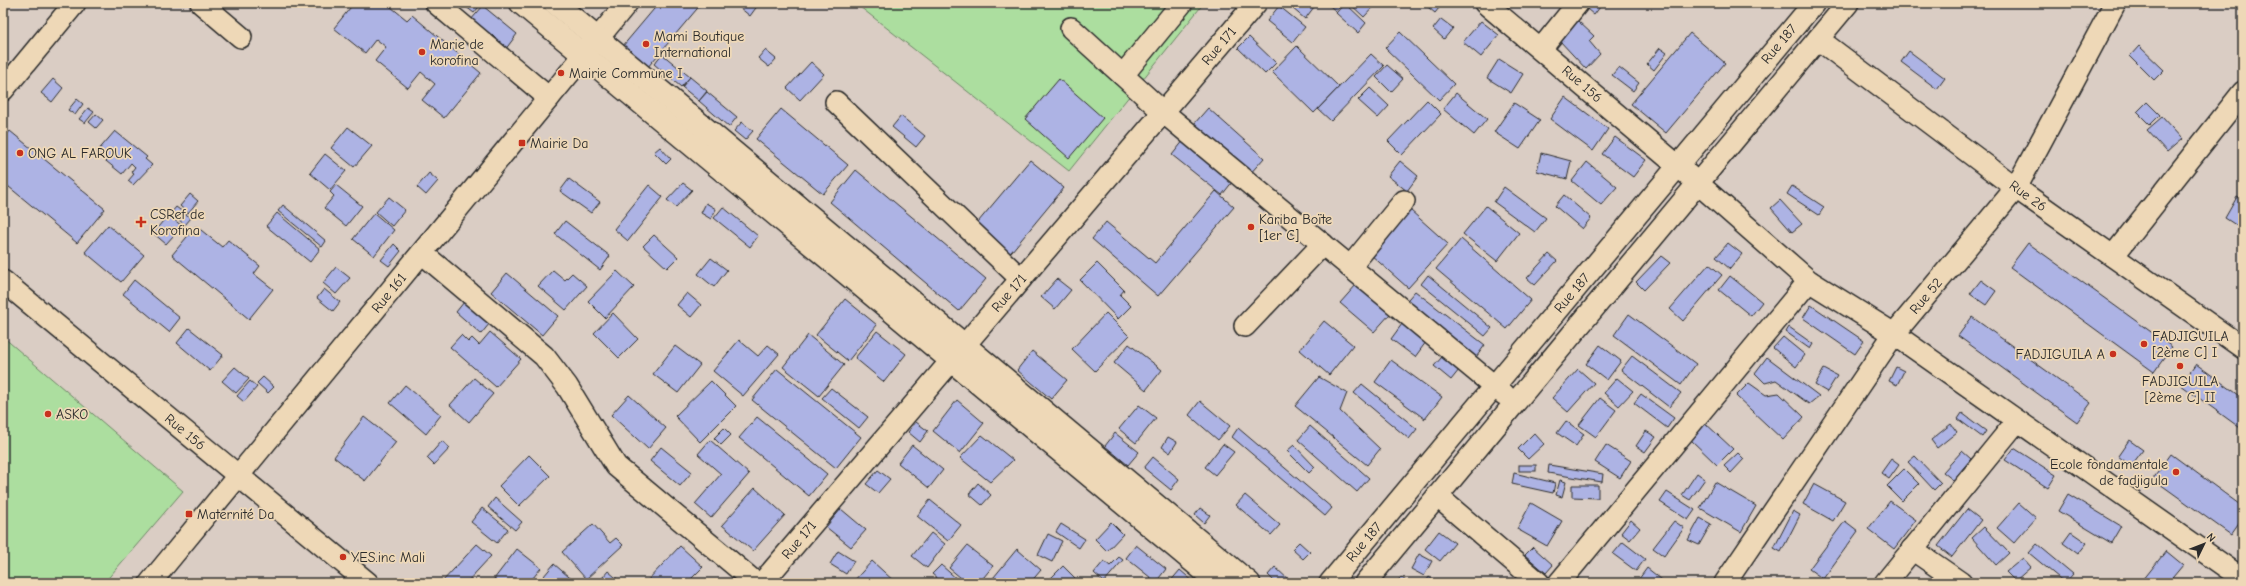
<svg xmlns="http://www.w3.org/2000/svg" width="2246" height="586" font-family="'Comic Neue',sans-serif">
<rect width="100%" height="100%" fill="#dacdc4"/>
<filter id="ink" filterUnits="userSpaceOnUse"><feTurbulence type="fractalNoise" baseFrequency=".025" numOctaves="2"/><feDisplacementMap in="SourceGraphic" scale="8" xChannelSelector="R" yChannelSelector="G"/><feConvolveMatrix kernelMatrix="1 2 1 2 8 2 1 2 1" color-interpolation-filters="sRGB"/></filter>
<g filter="url(#ink)">
<g fill="#acde9f" stroke="#6c8465">
<polygon points="855,3 1204,3 1069,171"/>
<polygon points="3,337 183,491 104,583 3,583"/>
</g>
<g fill="#adb3e4" stroke="#2b2b2b">
<polygon points="354,3 386,3 407,20 412,15 481,73 444,118 422,100 435,84 421,72 408,88 375,61 386,47 376,39 365,53 334,28"/>
<polygon points="461,3 482,3 474,13"/>
<polygon points="659,3 702,3 647,68 622,47"/>
<polygon points="734,3 756,3 758,5 750,16"/>
<polygon points="1286,3 1317,3 1305,19"/>
<polygon points="1326,3 1343,3 1336,11"/>
<polygon points="1345,3 1366,23 1358,33 1336,13"/>
<polygon points="1349,3 1377,3 1364,17"/>
<polygon points="1423,3 1443,3 1435,13"/>
<polygon points="1591,3 1603,3 1594,15 1587,9"/>
<polygon points="483,6 517,34 505,50 470,21"/>
<polygon points="1279,6 1305,27 1293,42 1267,21"/>
<polygon points="1441,19 1453,28 1444,39 1433,29"/>
<polygon points="1481,21 1499,35 1481,57 1463,42"/>
<polygon points="1578,21 1594,36 1589,41 1600,54 1586,69 1559,40"/>
<polygon points="1400,32 1454,84 1439,100 1385,48"/>
<polygon points="1690,33 1725,63 1666,133 1631,104"/>
<polygon points="1249,37 1276,63 1265,74 1238,48"/>
<polygon points="1297,46 1339,87 1314,113 1272,72"/>
<polygon points="2139,46 2164,70 2154,80 2130,56"/>
<polygon points="1660,48 1667,53 1654,70 1647,64"/>
<polygon points="765,50 776,59 769,67 758,58"/>
<polygon points="1909,51 1945,78 1937,89 1901,62"/>
<polygon points="662,54 690,77 681,87 654,64"/>
<polygon points="1371,54 1384,66 1331,121 1318,109"/>
<polygon points="1499,59 1523,74 1511,93 1487,78"/>
<polygon points="811,62 824,74 800,100 787,88"/>
<polygon points="1387,65 1403,79 1391,92 1376,77"/>
<polygon points="1619,67 1639,83 1633,91 1612,75"/>
<polygon points="690,77 707,91 699,101 682,87"/>
<polygon points="53,79 63,88 52,102 41,93"/>
<polygon points="1059,79 1103,118 1069,158 1025,119"/>
<polygon points="1370,88 1389,106 1378,118 1358,100"/>
<polygon points="707,92 737,117 729,127 699,101"/>
<polygon points="1456,93 1487,119 1474,135 1443,109"/>
<polygon points="1565,97 1608,129 1593,151 1550,119"/>
<polygon points="77,99 83,104 75,115 68,110"/>
<polygon points="1427,100 1441,114 1402,155 1388,141"/>
<polygon points="2147,102 2160,115 2150,125 2137,112"/>
<polygon points="1514,103 1540,120 1520,149 1494,132"/>
<polygon points="88,108 94,112 85,123 79,119"/>
<polygon points="1208,108 1264,158 1249,175 1194,124"/>
<polygon points="781,109 848,165 823,194 756,139"/>
<polygon points="96,114 103,120 96,128 89,122"/>
<polygon points="901,116 925,136 916,147 892,127"/>
<polygon points="2162,117 2182,139 2167,152 2147,130"/>
<polygon points="742,122 753,131 745,140 734,131"/>
<polygon points="348,127 372,146 354,167 331,148"/>
<polygon points="10,131 105,209 77,243 3,182 3,139"/>
<polygon points="115,131 147,157 145,159 152,165 133,185 128,181 134,174 131,172 135,167 131,163 122,174 96,153"/>
<polygon points="1615,137 1646,160 1633,177 1602,154"/>
<polygon points="1184,140 1233,181 1222,195 1172,155"/>
<polygon points="660,147 671,159 666,164 654,152"/>
<polygon points="1541,153 1571,161 1567,179 1537,171"/>
<polygon points="325,154 346,171 330,190 310,173"/>
<polygon points="1030,160 1064,188 1007,257 973,228"/>
<polygon points="1400,161 1418,176 1407,191 1388,176"/>
<polygon points="1587,162 1617,187 1601,205 1572,181"/>
<polygon points="856,170 986,279 959,311 830,202"/>
<polygon points="429,173 438,181 426,195 417,187"/>
<polygon points="569,179 600,202 591,213 560,191"/>
<polygon points="683,183 692,190 676,207 667,200"/>
<polygon points="336,185 362,206 346,226 324,208 334,196 330,192"/>
<polygon points="649,185 663,197 628,241 614,229"/>
<polygon points="1792,186 1824,207 1819,215 1787,194"/>
<polygon points="1504,187 1546,218 1535,232 1494,202"/>
<polygon points="1216,191 1234,207 1158,296 1092,239 1106,222 1155,263"/>
<polygon points="190,194 198,201 188,213 180,206"/>
<polygon points="1564,195 1591,218 1582,229 1555,206"/>
<polygon points="389,197 405,210 392,226 376,212"/>
<polygon points="2237,197 2243,200 2242,229 2225,218"/>
<polygon points="1780,200 1802,224 1792,232 1771,208"/>
<polygon points="706,203 716,209 711,219 701,213"/>
<polygon points="283,205 326,241 322,247 278,211"/>
<polygon points="1486,206 1519,233 1497,261 1463,234"/>
<polygon points="176,207 191,218 185,225 171,213"/>
<polygon points="723,207 758,236 750,247 714,218"/>
<polygon points="1410,210 1448,244 1408,288 1370,254"/>
<polygon points="277,213 320,249 310,262 266,226"/>
<polygon points="374,213 394,230 374,256 353,239"/>
<polygon points="168,215 182,226 166,244 153,233"/>
<polygon points="565,221 610,256 600,270 555,234"/>
<polygon points="108,225 144,255 121,282 85,252"/>
<polygon points="196,226 222,247 228,240 260,266 254,274 273,289 249,319 172,255"/>
<polygon points="654,235 678,257 667,268 643,246"/>
<polygon points="1461,239 1531,300 1507,329 1436,269"/>
<polygon points="1728,243 1742,254 1730,269 1716,257"/>
<polygon points="2028,243 2172,347 2154,372 2010,267"/>
<polygon points="394,244 401,251 389,266 381,260"/>
<polygon points="1549,254 1557,261 1535,285 1527,278"/>
<polygon points="1661,256 1670,263 1644,290 1636,282"/>
<polygon points="711,258 727,270 714,287 698,274"/>
<polygon points="1097,263 1124,290 1120,295 1131,306 1118,319 1080,280"/>
<polygon points="1709,264 1722,275 1683,321 1670,309"/>
<polygon points="336,267 350,278 336,294 323,283"/>
<polygon points="553,270 565,280 572,273 587,286 566,310 538,286"/>
<polygon points="617,271 634,287 605,318 588,301"/>
<polygon points="507,273 558,316 542,335 491,292"/>
<polygon points="1428,275 1492,328 1485,336 1421,284"/>
<polygon points="1730,276 1762,302 1751,316 1719,290"/>
<polygon points="1057,279 1071,290 1055,309 1041,297"/>
<polygon points="134,280 180,318 169,332 123,294"/>
<polygon points="1981,280 1996,291 1986,305 1970,294"/>
<polygon points="1356,285 1390,314 1374,332 1340,303"/>
<polygon points="324,289 340,302 333,311 317,298"/>
<polygon points="1415,291 1485,345 1474,360 1403,305"/>
<polygon points="687,293 701,305 691,317 677,305"/>
<polygon points="845,299 877,325 848,361 816,335"/>
<polygon points="464,302 490,323 481,334 456,312"/>
<polygon points="1811,305 1864,341 1855,354 1803,318"/>
<polygon points="613,313 638,339 619,358 594,333"/>
<polygon points="1106,313 1129,336 1095,371 1072,349"/>
<polygon points="1629,314 1696,364 1681,385 1614,335"/>
<polygon points="1972,317 2091,403 2077,422 1958,336"/>
<polygon points="1324,321 1353,345 1329,375 1300,350"/>
<polygon points="1402,324 1426,342 1415,357 1391,339"/>
<polygon points="1789,327 1813,344 1810,349 1786,332"/>
<polygon points="189,328 223,355 210,371 177,343"/>
<polygon points="877,331 906,354 884,382 855,358"/>
<polygon points="490,332 521,359 496,387 450,347 461,335 468,342 472,338 479,345"/>
<polygon points="808,335 844,365 819,396 783,367"/>
<polygon points="1783,337 1805,355 1796,367 1773,348"/>
<polygon points="739,340 758,356 768,345 779,354 743,396 713,371"/>
<polygon points="1129,344 1162,370 1146,390 1114,363"/>
<polygon points="1600,345 1621,361 1607,380 1586,364"/>
<polygon points="675,346 700,365 678,393 653,374"/>
<polygon points="1032,351 1067,380 1051,399 1017,370"/>
<polygon points="1632,356 1681,393 1669,407 1621,370"/>
<polygon points="1442,357 1459,370 1451,380 1434,366"/>
<polygon points="1767,357 1819,396 1809,404 1776,380 1765,383 1755,373"/>
<polygon points="1391,360 1442,397 1425,419 1375,382"/>
<polygon points="2196,364 2243,398 2243,430 2181,385"/>
<polygon points="235,367 249,379 236,393 222,381"/>
<polygon points="1896,367 1904,371 1897,385 1889,381"/>
<polygon points="777,369 861,437 836,468 752,400"/>
<polygon points="1578,369 1594,383 1568,412 1552,398"/>
<polygon points="1824,369 1837,376 1827,392 1815,385"/>
<polygon points="263,377 274,387 268,393 257,383"/>
<polygon points="1319,377 1347,393 1340,411 1380,449 1367,465 1295,406"/>
<polygon points="474,378 493,394 469,422 450,405"/>
<polygon points="1617,378 1633,391 1619,406 1604,393"/>
<polygon points="250,381 257,387 244,402 237,396"/>
<polygon points="711,381 736,406 700,442 675,416"/>
<polygon points="1749,383 1766,395 1779,393 1804,417 1783,440 1736,396"/>
<polygon points="1362,384 1417,429 1409,439 1354,393"/>
<polygon points="405,385 441,415 426,434 390,403"/>
<polygon points="831,388 868,417 859,428 822,398"/>
<polygon points="1641,394 1674,418 1667,428 1634,403"/>
<polygon points="629,395 666,428 648,449 611,415"/>
<polygon points="1600,398 1616,410 1596,437 1579,425"/>
<polygon points="957,400 984,423 960,453 933,431"/>
<polygon points="1200,401 1230,426 1218,440 1189,415"/>
<polygon points="1139,405 1156,418 1136,443 1119,429"/>
<polygon points="1962,413 1986,431 1982,437 1958,419"/>
<polygon points="364,417 396,442 365,481 334,457"/>
<polygon points="757,417 827,474 809,496 739,438"/>
<polygon points="1566,421 1584,434 1576,446 1557,433"/>
<polygon points="916,422 928,431 920,442 908,432"/>
<polygon points="1704,422 1733,449 1717,465 1689,438"/>
<polygon points="1951,424 1957,432 1937,448 1931,440"/>
<polygon points="1310,426 1369,478 1357,492 1298,440"/>
<polygon points="724,428 731,435 721,445 714,438"/>
<polygon points="1238,428 1332,508 1325,516 1232,437"/>
<polygon points="1646,431 1656,437 1645,452 1636,446"/>
<polygon points="1115,433 1139,452 1128,465 1105,446"/>
<polygon points="1534,433 1544,444 1528,459 1518,449"/>
<polygon points="982,435 1013,460 990,482 960,458"/>
<polygon points="1168,437 1177,442 1170,453 1162,447"/>
<polygon points="710,440 749,474 711,518 695,504 721,474 698,454"/>
<polygon points="2129,440 2143,450 2131,466 2118,456"/>
<polygon points="442,441 450,448 434,465 427,458"/>
<polygon points="1223,444 1234,452 1215,475 1205,467"/>
<polygon points="912,445 943,470 929,488 898,463"/>
<polygon points="1294,445 1315,467 1309,473 1287,451"/>
<polygon points="1606,445 1631,461 1620,478 1595,462"/>
<polygon points="661,447 692,472 680,486 650,461"/>
<polygon points="2014,448 2056,475 2048,488 2005,460"/>
<polygon points="1962,451 1971,459 1953,480 1943,472"/>
<polygon points="1738,453 1744,459 1731,473 1724,466"/>
<polygon points="2171,454 2243,507 2243,518 2231,535 2153,479"/>
<polygon points="529,455 550,476 519,506 499,486"/>
<polygon points="1915,456 1941,483 1934,490 1908,462"/>
<polygon points="1153,457 1179,479 1171,490 1144,468"/>
<polygon points="1891,459 1899,465 1889,479 1881,473"/>
<rect x="1519" y="465" width="17" height="6"/>
<polygon points="1549,465 1603,474 1602,482 1548,473"/>
<polygon points="1904,469 1919,484 1902,501 1887,486"/>
<polygon points="878,470 890,479 878,493 866,484"/>
<polygon points="1514,473 1555,483 1553,493 1512,484"/>
<polygon points="1697,473 1705,479 1690,500 1682,495"/>
<polygon points="1560,480 1566,482 1562,497 1556,495"/>
<polygon points="1715,482 1756,506 1741,532 1700,508"/>
<polygon points="978,483 991,495 982,505 969,494"/>
<polygon points="1814,484 1845,501 1833,521 1803,504"/>
<polygon points="1572,485 1598,485 1598,498 1572,497"/>
<polygon points="755,488 785,515 753,551 722,525"/>
<polygon points="1667,492 1695,510 1688,520 1660,502"/>
<polygon points="2068,494 2121,526 2111,543 2058,511"/>
<polygon points="1245,495 1280,525 1271,535 1236,505"/>
<polygon points="495,498 522,522 515,530 488,507"/>
<polygon points="930,500 961,525 948,541 917,516"/>
<polygon points="1890,501 1916,520 1894,549 1868,529"/>
<polygon points="1531,503 1562,521 1547,546 1517,529"/>
<polygon points="2019,503 2036,518 2014,543 1997,528"/>
<polygon points="482,508 508,529 497,543 471,522"/>
<polygon points="1200,508 1210,515 1204,523 1195,515"/>
<polygon points="841,509 866,530 851,547 826,527"/>
<polygon points="1967,509 1981,520 1952,557 1938,546"/>
<polygon points="1793,511 1800,515 1781,552 1774,548"/>
<polygon points="1700,518 1711,524 1699,545 1688,540"/>
<polygon points="1631,520 1640,528 1630,540 1621,533"/>
<polygon points="1674,521 1684,528 1664,556 1653,548"/>
<polygon points="1845,521 1858,531 1823,579 1809,569"/>
<polygon points="1111,522 1123,534 1107,551 1095,539"/>
<polygon points="593,524 610,543 616,538 623,545 586,579 562,552"/>
<polygon points="1061,524 1085,539 1079,548 1056,532"/>
<polygon points="1984,527 2009,553 1996,565 1972,538"/>
<polygon points="1439,531 1455,543 1440,561 1425,549"/>
<polygon points="2071,532 2087,543 2078,554 2063,543"/>
<polygon points="931,533 945,544 927,568 912,556"/>
<polygon points="1048,534 1062,541 1052,562 1038,555"/>
<polygon points="1299,542 1310,552 1303,559 1292,549"/>
<polygon points="1623,542 1645,559 1636,571 1613,554"/>
<polygon points="477,544 491,556 466,583 443,583 442,582"/>
<polygon points="2037,544 2073,574 2065,583 2029,553"/>
<polygon points="1136,545 1166,569 1156,582 1126,558"/>
<polygon points="680,546 703,567 687,583 645,583"/>
<polygon points="967,546 993,566 979,583 967,583 949,568"/>
<polygon points="1533,547 1553,565 1546,573 1525,555"/>
<polygon points="517,549 541,568 529,583 491,583"/>
<polygon points="1017,549 1041,570 1030,583 989,583"/>
<polygon points="838,551 854,561 846,574 830,564"/>
<polygon points="2166,551 2183,565 2168,583 2147,583 2143,580"/>
<polygon points="1419,554 1432,561 1424,576 1411,569"/>
<polygon points="1119,557 1123,560 1104,582 1094,573 1104,561 1110,566"/>
<polygon points="2023,558 2031,567 2015,581 2006,572"/>
<polygon points="872,561 896,583 852,583"/>
<polygon points="554,564 576,583 538,583"/>
<polygon points="941,565 958,580 956,583 943,583 932,574"/>
<polygon points="1063,566 1080,583 1052,583 1049,580"/>
<polygon points="1275,567 1292,583 1276,583 1268,575"/>
<polygon points="1647,568 1666,583 1636,583"/>
<polygon points="1180,570 1195,583 1169,583"/>
<polygon points="608,571 622,583 598,583"/>
<polygon points="1401,577 1408,583 1396,583"/>
<polygon points="1429,577 1437,583 1425,583"/>
</g>
<g fill="none" stroke-linecap="round" stroke-linejoin="round">
<g stroke="#2b2b2b" stroke-width="24">
<g id="minor">
<polyline points="201,3 241,37"/>
<polyline points="436,3 549,98"/>
<polyline points="1485,3 1678,166 1809,281 1894,334 2243,579"/>
<polyline points="1071,28 1163,112 1505,395"/>
<polyline points="1818,39 2016,188 2243,348"/>
<polyline points="1541,49 1578,3"/>
<polyline points="1123,75 1182,3"/>
<polyline points="3,90 75,3"/>
<polyline points="836,102 1021,279"/>
<polyline points="422,253 544,356 567,386 616,466 756,583"/>
<polyline points="2113,256 2243,92"/>
<polyline points="1350,267 1404,201"/>
<polyline points="3,281 368,583"/>
<polyline points="1245,326 1323,244"/>
<polyline points="1437,496 1539,583"/>
<polyline points="1912,549 1961,583"/>
<polyline points="150,583 627,3"/>
<polyline points="762,583 1256,3"/>
<polyline points="1330,583 1814,3"/>
<polyline points="1365,583 1848,3"/>
<polyline points="1559,583 1809,281"/>
<polyline points="1725,583 1894,334 2016,188 2115,3"/>
<polyline points="1885,583 2017,421"/>
</g>
</g>
<g stroke="#2b2b2b" stroke-width="25">
<g id="major">
<polyline points="521,3 1219,583"/>
<polyline points="555,3 1249,583"/>
</g>
</g>
<use href="#minor" stroke="#eed8b7" stroke-width="21"/>
<use href="#major" stroke="#eed8b7" stroke-width="22"/>
</g>
</g>
<g fill="#c8321e" stroke="#eed8b7" stroke-width="1.5">
<circle cx="646" cy="44" r="4"/>
<circle cx="422" cy="52" r="4"/>
<circle cx="561" cy="73" r="4"/>
<rect x="518" y="139" width="8" height="8" rx="2"/>
<circle cx="20" cy="153" r="4"/>
<path d="M139 216h4v4h4v4h-4v4h-4v-4h-4v-4h4z"/>
<circle cx="1251" cy="227" r="4"/>
<circle cx="2144" cy="344" r="4"/>
<circle cx="2113" cy="354" r="4"/>
<circle cx="2180" cy="366" r="4"/>
<circle cx="48" cy="414" r="4"/>
<circle cx="2176" cy="472" r="4"/>
<rect x="185" y="510" width="8" height="8" rx="2"/>
<circle cx="343" cy="557" r="4"/>
</g>
<g text-anchor="middle" dominant-baseline="central" stroke-width="3.5" stroke-linejoin="round" paint-order="stroke">
<g font-size="14" fill="#2b2b2b" stroke="#eed8b7" text-anchor="start">
<text x="654" y="36">Mami Boutique<tspan x="654" dy="16">International</tspan></text>
<text x="430" y="44">Marie de<tspan x="430" dy="16">korofina</tspan></text>
<text x="569" y="73">Mairie Commune I</text>
<text x="530" y="143">Mairie Da</text>
<text x="28" y="153">ONG AL FAROUK</text>
<text x="150" y="214">CSRef de<tspan x="150" dy="16">Korofina</tspan></text>
<text x="1259" y="219">Kariba Boïte<tspan x="1259" dy="16">[1er C]</tspan></text>
<text x="2152" y="336">FADJIGUILA<tspan x="2152" dy="16">[2ème C] I</tspan></text>
<text x="2105" y="354" text-anchor="end">FADJIGUILA A</text>
<text x="2180" y="381" text-anchor="middle">FADJIGUILA<tspan x="2180" dy="16">[2ème C] II</tspan></text>
<text x="56" y="414">ASKO</text>
<text x="2168" y="464" text-anchor="end">Ecole fondamentale<tspan x="2168" dy="16">de fadjigula</tspan></text>
<text x="197" y="514">Maternité Da</text>
<text x="351" y="557">YES.inc Mali</text>
</g>
<g font-size="14" fill="#2b2b2b" stroke="#eed8b7">
<text transform="translate(1779 44) rotate(-50)">Rue 187</text>
<text transform="translate(1219 46) rotate(-50)">Rue 171</text>
<text transform="translate(1582 84) rotate(41)">Rue 156</text>
<text transform="translate(2028 196) rotate(36)">Rue 26</text>
<text transform="translate(389 293) rotate(-51)">Rue 161</text>
<text transform="translate(1009 293) rotate(-49)">Rue 171</text>
<text transform="translate(1572 293) rotate(-50)">Rue 187</text>
<text transform="translate(1926 296) rotate(-50)">Rue 52</text>
<text transform="translate(185 432) rotate(40)">Rue 156</text>
<text transform="translate(799 540) rotate(-50)">Rue 171</text>
<text transform="translate(1364 542) rotate(-50)">Rue 187</text>
</g>
</g>
<rect width="2246" height="586" fill="none" stroke="#eed8b7" stroke-width="16"/>
<rect x="8" y="8" width="2230" height="570" fill="none" stroke="#2b2b2b" stroke-width="1.5" filter="url(#ink)"/>
<g transform="translate(2204 544) rotate(47)" stroke="#eed8b7" stroke-width="3" paint-order="stroke">
<path d="M0-3L7 15L0 10L-7 15Z" fill="#2b2b2b"/>
<text y="-6" font-size="11" font-weight="bold" text-anchor="middle" fill="#2b2b2b">N</text>
</g>
</svg>
